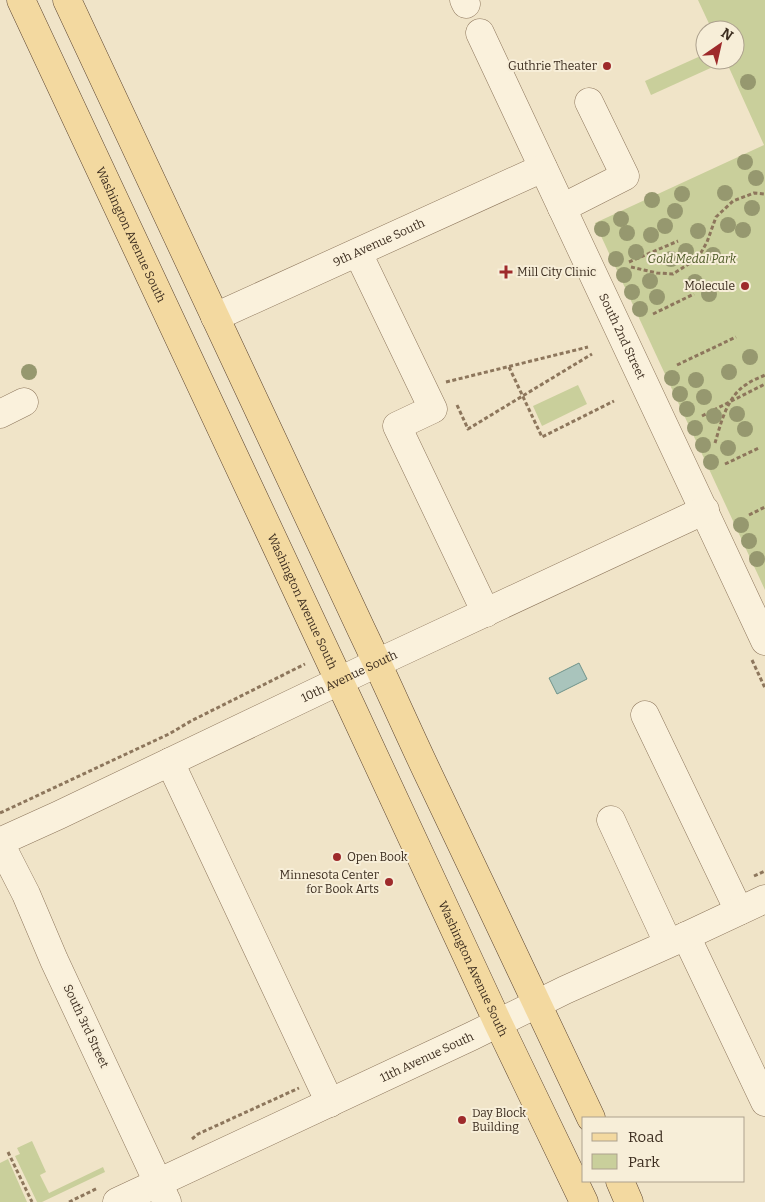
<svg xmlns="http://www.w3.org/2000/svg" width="765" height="1202" font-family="Bitter,serif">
<rect width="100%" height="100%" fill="#f0e4c8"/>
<g fill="#c9cf9b">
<polygon points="698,0 765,0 765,590 595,223 764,145 726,61 651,95 645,81 705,54 705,60 735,60 735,30 712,30"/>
<polygon points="578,385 587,404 542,426 533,406"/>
<polygon points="32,1141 46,1172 40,1175 49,1193 103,1167 105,1172 42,1202 37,1202 15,1156 20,1154 17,1148"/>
<polygon points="8,1159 27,1202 0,1202 0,1163"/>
</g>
<polygon fill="#a9c4bc" stroke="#6f938a" points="579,663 587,679 557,694 549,678"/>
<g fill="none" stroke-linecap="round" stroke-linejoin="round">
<g stroke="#8d765c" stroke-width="29">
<g id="minor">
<polyline points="464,0 466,4"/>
<path id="s1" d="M480,33L765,641"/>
<polyline points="562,208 625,176 589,102"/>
<polyline points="358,253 433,409 397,426 486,613"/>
<path id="s2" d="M215,317L543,168"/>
<polyline points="0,414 24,402"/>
<polyline points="645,715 739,911"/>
<polyline points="170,762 330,1103"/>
<polyline points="611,820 668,943"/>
<polyline points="686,936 765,1102"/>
<path id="s3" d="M117,1202L472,1036L565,990L686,936L765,899"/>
<path id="s4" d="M167,1202L54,960L26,894L4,851L6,839L59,815L377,663L705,510"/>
</g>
</g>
<g stroke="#5b4430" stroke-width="29">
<g id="major">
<path id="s5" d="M21,0L351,706L498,1023L584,1202"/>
<path d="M67,0L362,631C386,681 408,732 432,782C485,894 539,1006 591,1118"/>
<polyline points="620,1181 629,1202"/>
</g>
</g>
<g stroke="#8d765c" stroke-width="3" stroke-dasharray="4 2.5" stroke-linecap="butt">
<polyline points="629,262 678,241"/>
<polyline points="631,267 657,273 673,274 698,258 707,242 716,217 733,201 754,193 765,194"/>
<polyline points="653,314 694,294"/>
<polyline points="677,365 736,337"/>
<polyline points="509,367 542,437 614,401"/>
<polyline points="446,382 588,347"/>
<polyline points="457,405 468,429 592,354"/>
<polyline points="702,416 765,384"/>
<path d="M715,443C721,423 727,396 747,384C752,380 759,378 765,375"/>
<polyline points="725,464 759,448"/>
<polyline points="749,515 765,507"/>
<polyline points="752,660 765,688"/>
<polyline points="0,813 169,734 191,721 305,664"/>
<polyline points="754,876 765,871"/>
<polyline points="192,1139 198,1134 299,1088"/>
<polyline points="8,1152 32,1202"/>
<polyline points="69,1202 98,1188"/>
</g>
<use href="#minor" stroke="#faf1dc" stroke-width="28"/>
<use href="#major" stroke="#f3d9a0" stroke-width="28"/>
</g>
<g fill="#96986f">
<circle cx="748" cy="82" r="8"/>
<circle cx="745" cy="162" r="8"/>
<circle cx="756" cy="178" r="8"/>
<circle cx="725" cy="193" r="8"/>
<circle cx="682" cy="194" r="8"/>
<circle cx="652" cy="200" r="8"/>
<circle cx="752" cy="208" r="8"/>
<circle cx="675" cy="211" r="8"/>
<circle cx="621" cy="219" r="8"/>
<circle cx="728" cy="225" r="8"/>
<circle cx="665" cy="226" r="8"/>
<circle cx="602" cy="229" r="8"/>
<circle cx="743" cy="230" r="8"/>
<circle cx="698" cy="231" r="8"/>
<circle cx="627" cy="233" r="8"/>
<circle cx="651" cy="235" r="8"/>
<circle cx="686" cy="251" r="8"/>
<circle cx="636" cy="252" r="8"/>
<circle cx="713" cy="255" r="8"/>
<circle cx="616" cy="259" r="8"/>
<circle cx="671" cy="259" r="8"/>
<circle cx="624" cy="275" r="8"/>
<circle cx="650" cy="281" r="8"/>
<circle cx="695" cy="282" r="8"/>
<circle cx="632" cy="292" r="8"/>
<circle cx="709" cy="294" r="8"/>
<circle cx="657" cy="297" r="8"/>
<circle cx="640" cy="309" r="8"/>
<circle cx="750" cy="357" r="8"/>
<circle cx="29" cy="372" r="8"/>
<circle cx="729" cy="372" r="8"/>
<circle cx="672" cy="378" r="8"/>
<circle cx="696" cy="380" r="8"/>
<circle cx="680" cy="394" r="8"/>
<circle cx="704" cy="397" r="8"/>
<circle cx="687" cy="409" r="8"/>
<circle cx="737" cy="414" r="8"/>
<circle cx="714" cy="416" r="8"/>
<circle cx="695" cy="428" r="8"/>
<circle cx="745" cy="429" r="8"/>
<circle cx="703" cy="445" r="8"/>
<circle cx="728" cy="448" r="8"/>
<circle cx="711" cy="462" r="8"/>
<circle cx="741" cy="525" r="8"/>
<circle cx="749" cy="541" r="8"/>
<circle cx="757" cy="559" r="8"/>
</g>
<g fill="#9e2a2b" stroke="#f7eed8" stroke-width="2">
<circle cx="607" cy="66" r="5"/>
<path d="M503.5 264.5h5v5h5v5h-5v5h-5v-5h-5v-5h5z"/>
<circle cx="745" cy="286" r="5"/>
<circle cx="337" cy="857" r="5"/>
<circle cx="389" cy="882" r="5"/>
<circle cx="462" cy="1120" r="5"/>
</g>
<g text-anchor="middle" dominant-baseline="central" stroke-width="4" stroke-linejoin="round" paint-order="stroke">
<g font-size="12" fill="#3d2e20" stroke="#f7eed8" text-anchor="end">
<text x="597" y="66">Guthrie Theater</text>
<text x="517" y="272" text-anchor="start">Mill City Clinic</text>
<text x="735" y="286">Molecule</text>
<text x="347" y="857" text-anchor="start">Open Book</text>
<text x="379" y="875">Minnesota Center<tspan x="379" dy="14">for Book Arts</tspan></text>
<text x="472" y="1113" text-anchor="start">Day Block<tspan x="472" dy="14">Building</tspan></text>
</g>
<g font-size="12" fill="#3d2e20" stroke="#f7eed8">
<text stroke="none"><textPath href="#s5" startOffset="259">Washington Avenue South</textPath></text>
<text stroke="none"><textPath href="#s2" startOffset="180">9th Avenue South</textPath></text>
<text stroke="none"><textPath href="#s1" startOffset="335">South 2nd Street</textPath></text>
<text stroke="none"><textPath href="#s5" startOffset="664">Washington Avenue South</textPath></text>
<text stroke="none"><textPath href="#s4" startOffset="779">10th Avenue South</textPath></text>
<text stroke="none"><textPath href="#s5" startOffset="1069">Washington Avenue South</textPath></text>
<text transform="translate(86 1026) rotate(65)">South 3rd Street</text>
<text stroke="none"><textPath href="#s3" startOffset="342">11th Avenue South</textPath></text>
</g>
<g font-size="12" font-style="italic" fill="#4d5a26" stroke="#f7eed8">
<text x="692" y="259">Gold Medal Park</text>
</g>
</g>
<rect x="582" y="1117" width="162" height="65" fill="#f7eed8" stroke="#ada18e"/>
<rect x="592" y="1133" width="25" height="8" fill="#f3d9a0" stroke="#ada18e"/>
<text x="628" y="1142" font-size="15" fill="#3d2e20">Road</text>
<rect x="592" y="1154" width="25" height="15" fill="#c9cf9b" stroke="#ada18e"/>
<text x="628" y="1167" font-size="15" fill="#3d2e20">Park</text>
<g transform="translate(720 45) rotate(34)"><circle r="24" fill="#f7eed8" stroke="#ada18e"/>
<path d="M0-4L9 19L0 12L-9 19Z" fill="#9e2a2b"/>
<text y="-8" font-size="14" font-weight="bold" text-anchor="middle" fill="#3d2e20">N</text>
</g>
</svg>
